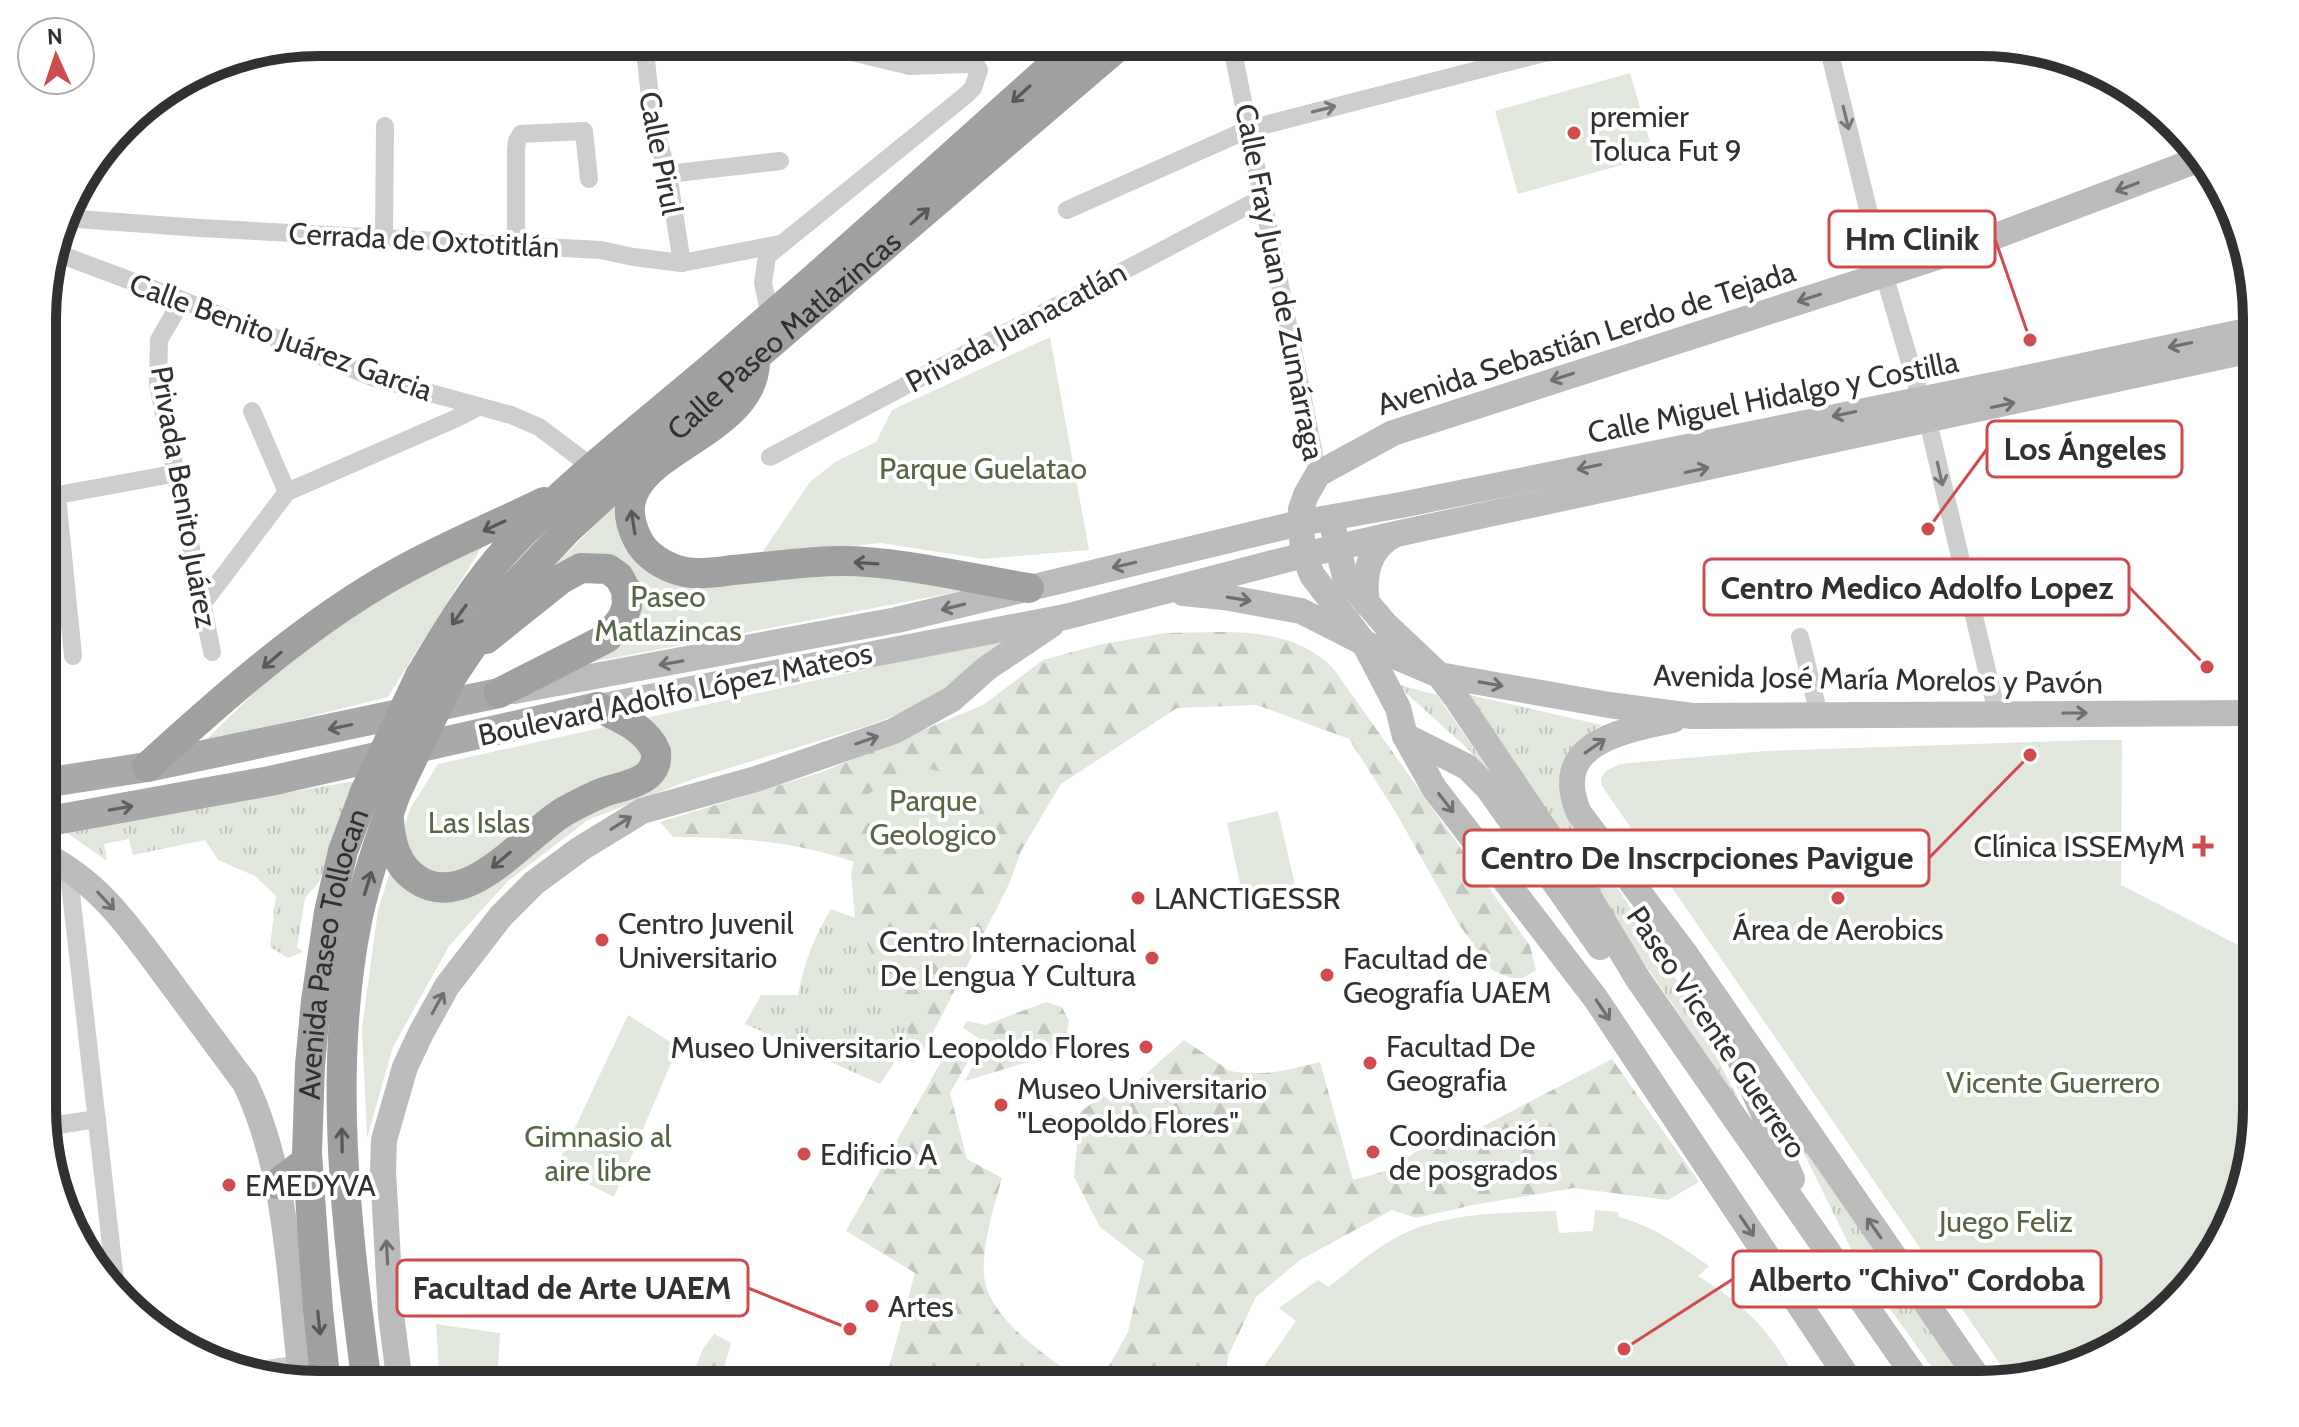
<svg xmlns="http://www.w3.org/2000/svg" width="2299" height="1427" font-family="Cabin,sans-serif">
<defs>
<pattern id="grass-tufts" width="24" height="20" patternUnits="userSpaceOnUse" patternTransform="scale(2)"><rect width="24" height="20" fill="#e1e7dc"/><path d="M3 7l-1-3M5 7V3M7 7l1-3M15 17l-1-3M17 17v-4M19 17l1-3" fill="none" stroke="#c2c7bd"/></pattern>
<pattern id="forest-firs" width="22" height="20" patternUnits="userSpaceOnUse" patternTransform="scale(2)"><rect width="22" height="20" fill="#e1e7dc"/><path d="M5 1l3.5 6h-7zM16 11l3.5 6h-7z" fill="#c2c7bd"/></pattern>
</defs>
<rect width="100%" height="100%" fill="#fff"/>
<g fill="url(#grass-tufts)">
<polygon points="1396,684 1437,695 1521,816 1469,750"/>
<path d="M1461,693L1602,725C1567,746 1558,761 1561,802L1673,973L1744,1110Z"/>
<polygon points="356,781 319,882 305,898 297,947 303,952 288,958 270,947 276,896 255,876 218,860 205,840 133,855 129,839 104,844 107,861 63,830"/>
<path d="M831,909L855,918L911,1038L880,1084L745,1024L761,995H798C804,963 814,937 831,909Z"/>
<polygon points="1776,1097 1971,1384 1944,1384 1860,1267"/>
</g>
<g fill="url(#forest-firs)">
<path d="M1165,633C1224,633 1288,623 1333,668L1530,946L1536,970L1518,981L1492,970L1458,923L1395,811L1349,739L1257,705L1177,708L1061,784L1021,851L1009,884L920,1058L855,918L851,873L854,862C795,841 735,837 673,837L660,822L822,772L983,705L1043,660L1098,645Z"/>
<polygon points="1046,1002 1062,1007 1069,1021 1064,1051 965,1081 984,1042 963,1028 967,1021 985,1025"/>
<path d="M1184,1040L1230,1071C1264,1077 1288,1070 1320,1062L1353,1180L1393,1169L1415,1152L1464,1136L1612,1059L1699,1182L1668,1200L1574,1188L1473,1205L1416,1218L1392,1210L1300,1260L1256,1297L1228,1356L1224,1385H1098L1128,1332L1144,1261L1100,1227L1074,1177L1080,1112L1103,1095L1113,1103Z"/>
<path d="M979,1042L950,1093L967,1159L1002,1178C994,1206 982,1245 984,1275C988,1321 1053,1360 1087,1385H884L915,1273L846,1231L951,1044Z"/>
<polygon points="714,1334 731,1343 719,1385 688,1385 703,1349"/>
</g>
<g fill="#e1e7dc">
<polygon points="1630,73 1654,156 1518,194 1495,111"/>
<polygon points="1050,337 1089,550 984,559 881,543 761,554 810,482 835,462 876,442 892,410"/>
<polygon points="624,496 635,556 852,573 972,589 577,665 612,646 616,562 513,607"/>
<polygon points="485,542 388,697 203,743 271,676 362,609"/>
<polygon points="1012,637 928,703 864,727 693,779 588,820 508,881 449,946 393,1047 367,1138 362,1028 378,910 410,809 438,764"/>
<polygon points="2092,740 2122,740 2121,885 2256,954 2256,1126 2211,1262 2118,1348 2011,1380 1602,786 1601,778 1607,770 1620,764 1766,751"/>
<polygon points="911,764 973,780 987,857 944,888 901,850 860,800"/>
<polygon points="1278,811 1297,894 1245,907 1227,823"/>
<polygon points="628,1015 678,1047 614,1197 556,1168"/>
<path d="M1595,1210L1618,1212L1619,1217C1656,1227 1678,1245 1709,1266L1698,1276C1743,1303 1777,1336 1797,1384L1257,1385L1263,1368L1296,1321L1279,1308L1318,1280L1329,1287C1354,1267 1380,1243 1410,1231C1455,1212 1507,1213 1556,1211L1559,1233L1593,1231Z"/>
<polygon points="436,1324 500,1333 497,1385 440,1385"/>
</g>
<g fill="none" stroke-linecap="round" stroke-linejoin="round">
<g stroke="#cecece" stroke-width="18">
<polyline points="644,42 653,124 668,174 682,263"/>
<polyline points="1231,42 1318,474"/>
<polyline points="1827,42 1884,274 1931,434 1997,713"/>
<polyline points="668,174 780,161"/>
<polyline points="1067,210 1249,129 1536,55 1597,42"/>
<polyline points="64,218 200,228 601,250 633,257 682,263 780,244"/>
<polyline points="384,237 385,126"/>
<polyline points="516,244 516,149 517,141 521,134 584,131 589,179"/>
<polyline points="54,252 182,300 372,377 511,415 539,427 592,467"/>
<polyline points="182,300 159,340 158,385 212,652"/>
<polyline points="770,316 763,283 767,256 966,95 973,88 979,70 976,65 967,64 910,66 810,42"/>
<polyline points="252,411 287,492"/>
<polyline points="770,457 1262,198"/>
<polyline points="57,496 73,656"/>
<polyline points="47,497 178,473"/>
<polyline points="203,603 287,492 457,418 478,407"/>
<polyline points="1800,637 1819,715"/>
<polyline points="68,867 116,1289"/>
<polyline points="44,1127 97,1119"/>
<polyline points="241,1373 299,1364"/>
</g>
<g stroke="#bbb" stroke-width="26">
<polyline points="1334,532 1345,577 1385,624 1439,675 1457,699 1578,879 1638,979 1920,1384"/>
<polyline points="1183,593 1224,597 1301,611 1364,643 1439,675 1609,705 1692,716 2256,713"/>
<path d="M1367,604C1363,578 1367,549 1394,535"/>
<polyline points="514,691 897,620 1300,523 1401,505 2003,383 2256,329"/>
<polyline points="598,707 1065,617 1304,555 1396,534 2256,349"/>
<path d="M1673,720C1621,731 1549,743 1579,813L1684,952L1982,1384"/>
<polyline points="1405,736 1467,767 1488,788 1600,947"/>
<path d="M44,855C100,882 132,931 168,979C194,1014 219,1048 245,1083C289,1175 289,1283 302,1383"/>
<polyline points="1731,1039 1792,1179"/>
<polyline points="1852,1384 1596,999 1434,788 1405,736 1398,708 1364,643 1312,575 1304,555 1300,523 1301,509 1306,495 1318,474 1393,433 1959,250 2200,159"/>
<polyline points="400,1385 391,1314 383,1171 384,1140 405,1067 421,1033 447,986 501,916 534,883 580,849 642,811 756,779 894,731 952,699 987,668 1051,625"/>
</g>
<g stroke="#a9a9a9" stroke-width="30">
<polyline points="44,783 147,767 499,693"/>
<polyline points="44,822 270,781 598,707"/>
</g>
<g stroke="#a0a0a0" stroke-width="30">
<path d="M755,357C759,444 594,450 637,538C645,556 666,568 685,572C700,575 717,572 733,570C769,567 806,561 842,561C900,561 971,579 1029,588"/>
<polyline points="486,639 561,579 581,568 608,569 619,577 626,590 627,606 623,617 607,638 499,693"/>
<path d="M420,676C446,632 474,585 509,547C579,472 663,411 740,343C855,245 966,142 1079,42"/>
<path id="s1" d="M452,676L508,593L567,530L755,357L1123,42"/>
<path d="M147,767C215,705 287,641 365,592C422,556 484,531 544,502"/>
<path d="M389,819C390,841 395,864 415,878C466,915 524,835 565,811C578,804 591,797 604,792C625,785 659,782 656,752C646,727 620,719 598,707"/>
<polyline points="277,1184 307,1161"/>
<path id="s2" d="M326,1385L318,1310L307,1153L310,1065L316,1001L329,912L343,851L365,792"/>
<path d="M367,1385C347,1231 326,1070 358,916C367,875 382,833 396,793"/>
</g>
<g stroke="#a0a0a0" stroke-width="30">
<polyline points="365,792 420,676"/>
<polyline points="396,793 452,676"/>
</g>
</g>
<defs><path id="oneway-shaft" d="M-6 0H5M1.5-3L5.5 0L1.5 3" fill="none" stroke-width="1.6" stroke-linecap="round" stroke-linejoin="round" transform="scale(2)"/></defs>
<g stroke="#585858">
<use href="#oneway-shaft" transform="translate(1021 94) rotate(138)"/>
<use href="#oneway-shaft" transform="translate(920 216) rotate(-41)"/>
<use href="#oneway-shaft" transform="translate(633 522) rotate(-99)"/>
<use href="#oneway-shaft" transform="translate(494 526) rotate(155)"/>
<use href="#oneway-shaft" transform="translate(866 563) rotate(-176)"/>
<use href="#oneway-shaft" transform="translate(459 615) rotate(126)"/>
<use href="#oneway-shaft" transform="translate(272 660) rotate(140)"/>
<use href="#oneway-shaft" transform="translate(501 860) rotate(140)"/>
<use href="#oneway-shaft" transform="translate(368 883) rotate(-73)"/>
<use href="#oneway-shaft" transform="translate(342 1140) rotate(-91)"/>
<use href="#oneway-shaft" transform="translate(319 1323) rotate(84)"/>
</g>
<g stroke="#787878">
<use href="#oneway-shaft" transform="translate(1324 109) rotate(-14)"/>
<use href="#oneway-shaft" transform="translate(1846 118) rotate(76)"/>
<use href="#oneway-shaft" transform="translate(1940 474) rotate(77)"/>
</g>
<g stroke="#6f6f6f">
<use href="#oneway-shaft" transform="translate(2127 187) rotate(159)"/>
<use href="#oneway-shaft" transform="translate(1809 298) rotate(162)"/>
<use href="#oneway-shaft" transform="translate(2180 345) rotate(168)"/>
<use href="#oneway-shaft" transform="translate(1562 377) rotate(162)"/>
<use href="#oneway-shaft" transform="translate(2003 405) rotate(-12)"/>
<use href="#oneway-shaft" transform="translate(1844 414) rotate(168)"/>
<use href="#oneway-shaft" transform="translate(1589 467) rotate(168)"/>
<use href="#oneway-shaft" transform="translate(1697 470) rotate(-12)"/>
<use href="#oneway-shaft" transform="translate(1124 565) rotate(167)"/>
<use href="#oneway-shaft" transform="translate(1239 599) rotate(9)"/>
<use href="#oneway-shaft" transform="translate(953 607) rotate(166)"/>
<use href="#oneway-shaft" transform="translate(671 663) rotate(170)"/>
<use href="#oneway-shaft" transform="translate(1491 684) rotate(10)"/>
<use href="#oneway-shaft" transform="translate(2075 713)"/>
<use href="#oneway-shaft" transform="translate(867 740) rotate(-19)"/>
<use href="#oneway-shaft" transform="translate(1595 746) rotate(-35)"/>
<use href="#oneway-shaft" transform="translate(1446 803) rotate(52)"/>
<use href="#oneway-shaft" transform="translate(621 823) rotate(-32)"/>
<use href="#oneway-shaft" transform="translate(106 901) rotate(47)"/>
<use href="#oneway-shaft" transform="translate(438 1003) rotate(-61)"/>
<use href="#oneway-shaft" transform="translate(1603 1010) rotate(56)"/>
<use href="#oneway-shaft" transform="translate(1747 1226) rotate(56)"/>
<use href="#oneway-shaft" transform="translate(1874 1228) rotate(-125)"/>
<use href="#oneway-shaft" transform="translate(387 1252) rotate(-93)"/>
</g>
<g stroke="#616161">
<use href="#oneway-shaft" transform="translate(340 727) rotate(168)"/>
<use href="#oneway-shaft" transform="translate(121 808) rotate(-10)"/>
</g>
<g fill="#d04b4e" stroke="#fff" stroke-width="3">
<circle cx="1574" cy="133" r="8"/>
<path d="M2199 834h8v8h8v8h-8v8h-8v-8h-8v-8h8z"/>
<circle cx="1138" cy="898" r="8"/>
<circle cx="1838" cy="898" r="8"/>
<circle cx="602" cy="940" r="8"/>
<circle cx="1152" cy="958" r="8"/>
<circle cx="1327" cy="975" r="8"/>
<circle cx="1146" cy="1047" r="8"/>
<circle cx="1370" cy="1063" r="8"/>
<circle cx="1001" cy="1105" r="8"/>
<circle cx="1373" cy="1152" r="8"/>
<circle cx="804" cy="1154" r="8"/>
<circle cx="229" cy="1185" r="8"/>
<circle cx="872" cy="1306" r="8"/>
</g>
<g text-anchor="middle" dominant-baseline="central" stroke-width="8" stroke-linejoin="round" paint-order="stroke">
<g font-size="30" fill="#313131" stroke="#fff" text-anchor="start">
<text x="1590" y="116">premier<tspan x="1590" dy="34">Toluca Fut 9</tspan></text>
<text x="2185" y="846" text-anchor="end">Clínica ISSEMyM</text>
<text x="1154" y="898">LANCTIGESSR</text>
<text x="618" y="923">Centro Juvenil<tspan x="618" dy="34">Universitario</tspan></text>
<text x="1838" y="929" text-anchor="middle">Área de Aerobics</text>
<text x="1136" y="941" text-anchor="end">Centro Internacional<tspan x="1136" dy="34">De Lengua Y Cultura</tspan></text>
<text x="1343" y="958">Facultad de<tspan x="1343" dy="34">Geografía UAEM</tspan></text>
<text x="1386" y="1046">Facultad De<tspan x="1386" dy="34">Geografia</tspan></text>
<text x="1130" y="1047" text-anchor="end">Museo Universitario Leopoldo Flores</text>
<text x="1017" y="1088">Museo Universitario<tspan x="1017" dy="34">"Leopoldo Flores"</tspan></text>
<text x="1389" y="1135">Coordinación<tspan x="1389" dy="34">de posgrados</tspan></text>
<text x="820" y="1154">Edificio A</text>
<text x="245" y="1185">EMEDYVA</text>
<text x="888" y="1306">Artes</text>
</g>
<g font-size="30" fill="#313131" stroke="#fff">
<text transform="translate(661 153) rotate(79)">Calle Pirul</text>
<text transform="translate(424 240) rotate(3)">Cerrada de Oxtotitlán</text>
<text transform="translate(1280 282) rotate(79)">Calle Fray Juan de Zumárraga</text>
<text transform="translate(1016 327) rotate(-28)">Privada Juanacatlán</text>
<text stroke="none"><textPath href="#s1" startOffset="478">Calle Paseo Matlazincas</textPath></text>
<text transform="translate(281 337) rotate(20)">Calle Benito Juárez Garcia</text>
<text transform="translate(1586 338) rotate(-18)">Avenida Sebastián Lerdo de Tejada</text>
<text transform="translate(1773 397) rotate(-11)">Calle Miguel Hidalgo y Costilla</text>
<text transform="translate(184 497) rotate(80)">Privada Benito Juárez</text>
<text transform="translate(1878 679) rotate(1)">Avenida José María Morelos y Pavón</text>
<text transform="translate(675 694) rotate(-12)">Boulevard Adolfo López Mateos</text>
<text stroke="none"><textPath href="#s2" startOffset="434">Avenida Paseo Tollocan</textPath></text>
<text transform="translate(1717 1032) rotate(56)">Paseo Vicente Guerrero</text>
</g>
<g font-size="30" fill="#536844" stroke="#fff">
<text x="983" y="468">Parque Guelatao</text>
<text x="668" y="596">Paseo<tspan x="668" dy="34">Matlazincas</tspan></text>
<text x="933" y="800">Parque<tspan x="933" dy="34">Geologico</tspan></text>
<text x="479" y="822">Las Islas</text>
<text x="2053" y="1082">Vicente Guerrero</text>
<text x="598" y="1136">Gimnasio al<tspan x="598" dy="34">aire libre</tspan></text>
<text x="2006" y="1221">Juego Feliz</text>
</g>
</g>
<path d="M0 0H2299V1427H0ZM319 56H1980A263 263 0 0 1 2243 319V1108A263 263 0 0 1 1980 1371H319A263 263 0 0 1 56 1108V319A263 263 0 0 1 319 56Z" fill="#fff" fill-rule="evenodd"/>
<path fill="none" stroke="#313131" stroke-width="10" d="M319 56H1980A263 263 0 0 1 2243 319V1108A263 263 0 0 1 1980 1371H319A263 263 0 0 1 56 1108V319A263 263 0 0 1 319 56Z"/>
<path fill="none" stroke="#d04b4e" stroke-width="3" d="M2030 340L1995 239M1928 529L1987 449M2207 667L2129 587M2030 755L1929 858M1624 1349L1733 1279M850 1329L748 1288"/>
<g fill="#d04b4e" stroke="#fff" stroke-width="3">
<circle cx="2030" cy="340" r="8"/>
<circle cx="1928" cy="529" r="8"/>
<circle cx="2207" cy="667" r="8"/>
<circle cx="2030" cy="755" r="8"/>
<circle cx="1624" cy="1349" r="8"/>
<circle cx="850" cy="1329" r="8"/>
</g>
<g fill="#fff" stroke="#d04b4e" stroke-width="3">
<rect x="1829" y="211" width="166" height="56" rx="8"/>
<rect x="1987" y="421" width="195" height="56" rx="8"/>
<rect x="1704" y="559" width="425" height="56" rx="8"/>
<rect x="1464" y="830" width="465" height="56" rx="8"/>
<rect x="1733" y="1251" width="368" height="56" rx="8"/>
<rect x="397" y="1260" width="351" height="56" rx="8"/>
</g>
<g font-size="32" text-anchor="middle" font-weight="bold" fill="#313131">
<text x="1912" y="250">Hm Clinik</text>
<text x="2085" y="460">Los Ángeles</text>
<text x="1917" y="599">Centro Medico Adolfo Lopez</text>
<text x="1697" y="869">Centro De Inscrpciones Pavigue</text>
<text x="1917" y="1291">Alberto "Chivo" Cordoba</text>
<text x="572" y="1299">Facultad de Arte UAEM</text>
</g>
<g transform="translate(56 56) rotate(357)"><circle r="38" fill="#ffffff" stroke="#adadad" stroke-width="2"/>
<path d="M0-6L14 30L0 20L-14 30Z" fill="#d04b4e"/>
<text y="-12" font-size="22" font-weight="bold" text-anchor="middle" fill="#313131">N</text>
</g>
</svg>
